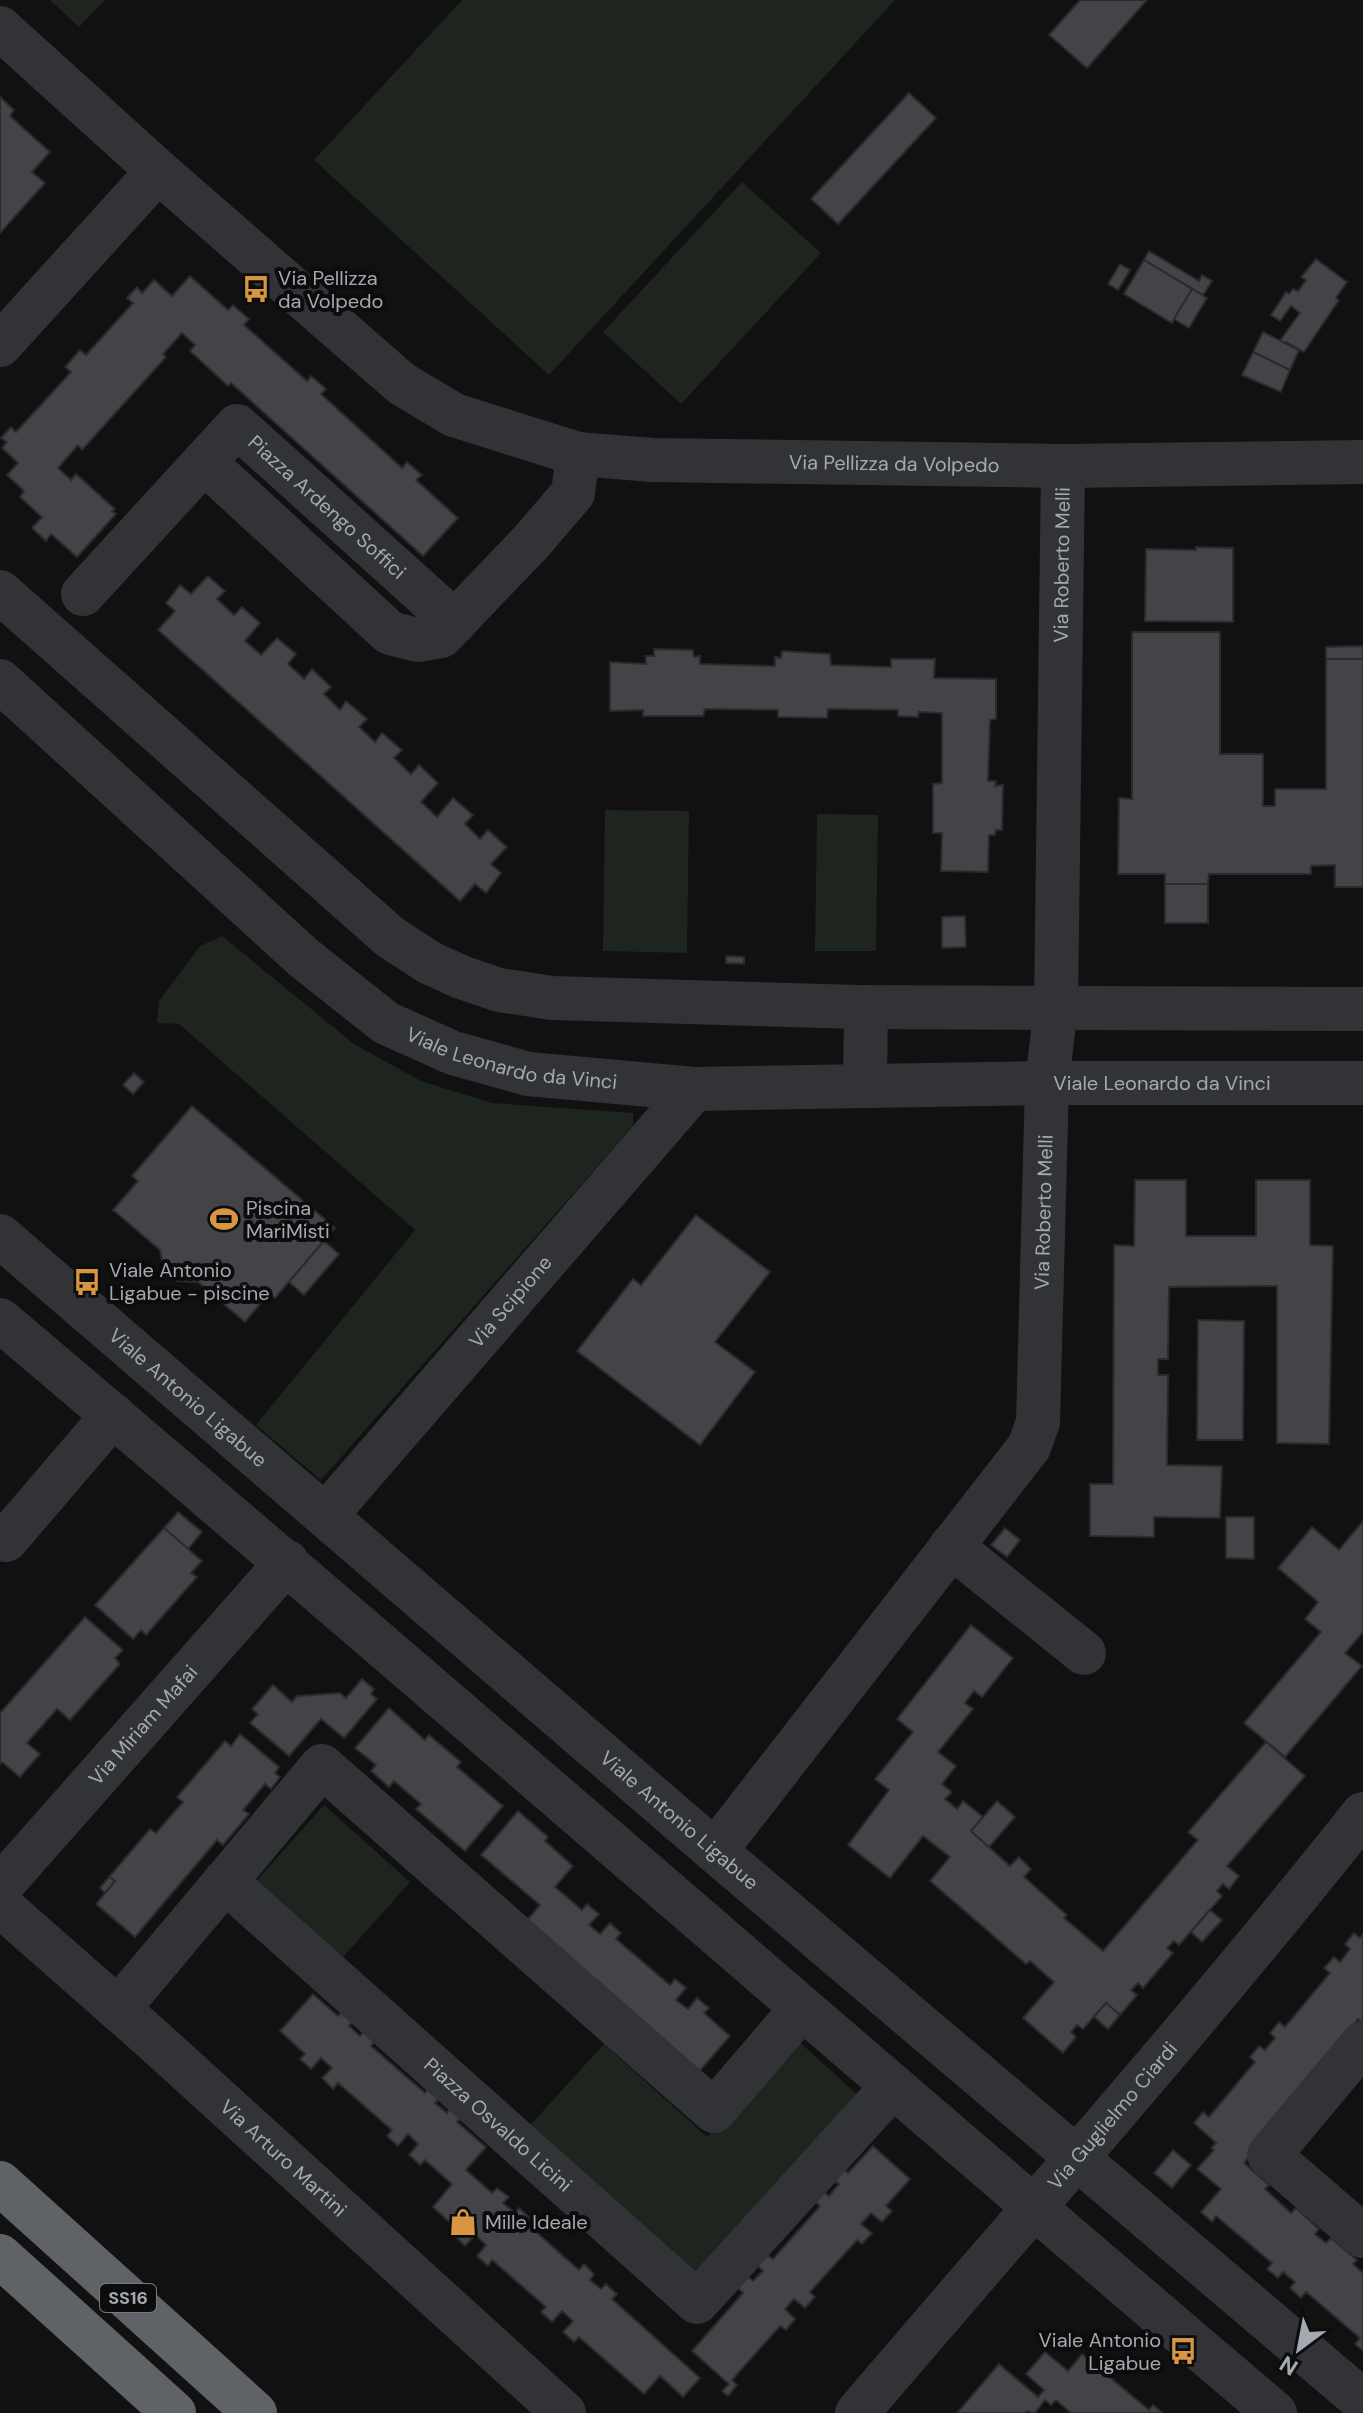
<svg xmlns="http://www.w3.org/2000/svg" width="1363" height="2413" font-family="'DM Sans',sans-serif">
<rect width="100%" height="100%" fill="#111112"/>
<g fill="#1e241e">
<polygon points="50,0 105,0 79,27"/>
<polygon points="462,0 895,0 549,375 314,160"/>
<polygon points="742,182 821,253 681,404 603,332"/>
<polygon points="605,810 689,811 687,953 603,951"/>
<polygon points="817,814 878,815 876,951 815,951"/>
<polygon points="222,936 354,1044 421,1081 492,1103 633,1113 634,1123 624,1136 321,1480 256,1425 415,1230 179,1024 157,1023 159,1001 200,946"/>
<polygon points="324,1805 410,1882 337,1964 250,1888"/>
<polygon points="796,2039 860,2097 691,2284 523,2133 604,2044 707,2137"/>
</g>
<g fill="#434447" stroke="#2b2b2e" stroke-width="2">
<polygon points="1080,0 1147,0 1087,68 1049,35"/>
<polygon points="909,93 936,118 838,224 811,199"/>
<polygon points="0,97 14,110 10,116 50,152 32,172 45,183 0,233"/>
<polygon points="1149,251 1199,281 1202,275 1212,281 1203,295 1144,260"/>
<polygon points="1316,259 1347,282 1336,298 1339,300 1304,352 1286,342 1284,345 1279,342 1300,313 1291,306 1280,321 1271,315 1286,292 1289,294 1293,289 1298,291 1306,280 1301,277"/>
<polygon points="1144,260 1192,289 1172,323 1124,294"/>
<polygon points="1120,264 1130,270 1118,290 1108,284"/>
<polygon points="190,276 228,310 233,305 249,319 244,325 307,381 311,376 326,389 321,394 402,468 407,462 422,475 416,480 458,518 423,556 231,383 228,386 190,351 195,345 182,333 163,354 166,357 82,450 78,445 58,468 71,480 76,474 115,509 112,511 116,514 77,557 51,534 46,541 32,528 42,517 20,497 24,491 7,475 18,463 2,448 7,442 1,438 11,427 16,432 71,372 65,367 80,350 86,355 133,303 127,298 137,287 142,293 154,280 172,296"/>
<polygon points="1192,289 1207,298 1189,328 1174,319"/>
<polygon points="1263,332 1299,350 1290,370 1253,352"/>
<polygon points="1253,352 1290,370 1281,392 1242,375"/>
<polygon points="1196,547 1233,548 1233,622 1145,621 1146,549 1196,550"/>
<polygon points="208,576 225,591 217,599 234,615 242,607 260,623 245,641 261,655 277,638 296,654 288,664 304,679 312,669 331,687 324,694 340,710 346,701 367,719 359,727 375,742 382,733 402,750 394,758 411,774 419,765 438,783 421,802 437,817 453,798 473,815 465,824 480,839 488,830 507,847 491,864 501,873 486,893 475,884 460,901 158,630 175,611 166,603 180,585 191,594"/>
<polygon points="1132,632 1220,632 1220,754 1263,754 1263,806 1275,806 1275,789 1326,789 1326,659 1363,659 1363,887 1335,887 1335,865 1311,866 1311,874 1209,874 1208,884 1165,884 1165,874 1118,874 1119,798 1132,799"/>
<polygon points="1363,646 1363,659 1326,659 1326,647"/>
<polygon points="654,649 693,650 694,657 700,656 700,664 775,666 775,657 781,658 782,651 830,654 831,665 891,667 891,659 935,659 934,678 996,679 996,719 990,720 988,781 996,781 995,786 1003,785 1002,830 996,830 995,835 989,835 988,872 941,871 942,833 933,833 933,784 942,783 942,713 919,712 918,717 898,716 898,710 828,709 827,718 778,717 778,710 705,709 703,716 643,716 643,710 610,711 610,662 646,664 646,656 654,656"/>
<rect x="1165" y="884" width="43" height="39"/>
<polygon points="965,916 966,947 942,948 942,917"/>
<polygon points="726,956 744,957 744,964 726,963"/>
<polygon points="134,1073 144,1082 133,1094 123,1085"/>
<polygon points="192,1106 335,1228 275,1298 269,1293 245,1322 198,1282 176,1281 164,1272 160,1250 113,1210 138,1181 132,1176"/>
<polygon points="1135,1180 1186,1180 1186,1236 1256,1236 1256,1180 1310,1180 1310,1245 1333,1246 1329,1444 1277,1443 1277,1286 1169,1287 1168,1359 1158,1359 1158,1375 1168,1375 1167,1465 1222,1466 1220,1518 1154,1517 1154,1537 1090,1536 1090,1484 1113,1484 1114,1245 1134,1246"/>
<polygon points="696,1215 770,1272 715,1342 755,1372 700,1445 577,1351 633,1279 641,1285"/>
<polygon points="324,1241 339,1254 304,1295 289,1282"/>
<polygon points="1198,1320 1244,1321 1243,1440 1197,1440"/>
<polygon points="178,1512 202,1532 188,1549 164,1528"/>
<polygon points="1226,1517 1254,1517 1254,1559 1226,1558"/>
<polygon points="1363,1521 1363,1632 1345,1653 1362,1666 1285,1757 1244,1723 1321,1632 1305,1619 1318,1602 1278,1568 1312,1527 1339,1550"/>
<polygon points="164,1528 202,1561 191,1573 197,1577 146,1635 141,1630 133,1639 95,1605"/>
<polygon points="1005,1528 1020,1540 1007,1557 991,1545"/>
<polygon points="85,1617 123,1650 115,1658 120,1664 70,1720 57,1709 27,1743 40,1754 20,1777 2,1762 0,1764 0,1713"/>
<polygon points="971,1625 1013,1658 982,1697 974,1691 965,1703 973,1709 938,1752 956,1766 942,1784 952,1792 945,1799 957,1809 963,1801 983,1817 971,1831 1010,1866 1019,1857 1031,1869 1024,1877 1067,1915 1064,1918 1103,1951 1198,1840 1188,1832 1266,1742 1305,1776 1227,1866 1239,1876 1229,1889 1223,1884 1217,1891 1222,1896 1179,1945 1174,1941 1167,1948 1173,1953 1143,1988 1138,1983 1131,1990 1137,1995 1120,2015 1106,2003 1083,2029 1077,2025 1071,2032 1076,2037 1063,2053 1023,2018 1054,1982 1030,1961 1026,1964 930,1881 950,1857 923,1836 890,1878 848,1845 889,1790 875,1779 913,1732 897,1719"/>
<polygon points="362,1679 374,1689 371,1694 377,1699 344,1738 321,1719 289,1756 250,1723 258,1714 252,1709 273,1685 292,1702 297,1696 340,1693 346,1698"/>
<polygon points="389,1708 425,1740 429,1735 461,1762 457,1767 503,1806 465,1851 416,1809 421,1804 394,1781 389,1787 371,1771 376,1765 355,1748"/>
<polygon points="240,1734 279,1767 275,1773 280,1777 271,1789 265,1784 243,1810 249,1814 223,1845 217,1840 135,1937 96,1904 115,1881 109,1877 150,1829 156,1833 183,1802 177,1797 225,1741 231,1746"/>
<polygon points="997,1801 1015,1817 989,1847 971,1831"/>
<polygon points="518,1811 548,1837 545,1841 573,1866 555,1887 582,1910 587,1904 599,1914 589,1925 600,1934 610,1923 621,1933 616,1939 670,1985 675,1979 686,1988 676,2000 688,2009 697,1998 709,2008 704,2013 730,2036 696,2075 522,1926 540,1905 481,1855"/>
<polygon points="109,1877 115,1881 105,1893 100,1888"/>
<polygon points="1210,1910 1222,1920 1202,1942 1191,1932"/>
<polygon points="1354,1933 1360,1938 1363,1934 1363,2023 1358,2019 1335,2046 1265,2138 1244,2163 1269,2185 1265,2189 1291,2213 1296,2208 1319,2229 1315,2234 1326,2243 1331,2238 1357,2260 1353,2264 1363,2273 1363,2351 1355,2344 1360,2338 1306,2292 1301,2298 1290,2288 1295,2282 1283,2272 1278,2278 1267,2269 1272,2263 1216,2216 1212,2222 1201,2212 1221,2189 1197,2169 1214,2150 1211,2148 1216,2143 1194,2123 1203,2112 1209,2117 1255,2062 1250,2057 1259,2046 1265,2050 1275,2038 1270,2033 1279,2022 1285,2027 1330,1973 1324,1968 1334,1957 1340,1962 1350,1949 1345,1944"/>
<polygon points="313,1994 338,2016 343,2011 354,2020 349,2026 360,2036 365,2030 376,2040 371,2046 425,2093 429,2087 441,2097 435,2103 447,2113 451,2107 462,2117 457,2122 486,2147 466,2170 492,2193 497,2188 509,2197 503,2203 515,2213 519,2208 530,2218 526,2223 579,2270 584,2264 594,2274 590,2280 601,2289 606,2284 617,2294 612,2299 700,2378 683,2397 660,2376 644,2394 579,2337 574,2342 563,2332 573,2321 562,2311 552,2322 541,2312 546,2307 492,2260 488,2266 477,2256 486,2245 475,2235 465,2246 455,2236 459,2231 433,2207 452,2184 425,2160 420,2165 409,2155 418,2144 408,2134 398,2146 387,2136 392,2130 338,2083 333,2089 322,2078 332,2068 321,2058 311,2069 300,2059 305,2054 280,2031"/>
<polygon points="1106,2003 1120,2015 1108,2029 1094,2017"/>
<polygon points="873,2146 910,2179 886,2206 892,2211 882,2222 871,2213 861,2224 872,2233 862,2244 857,2240 810,2292 815,2297 805,2308 794,2299 785,2309 795,2319 786,2330 780,2326 732,2380 737,2385 728,2396 722,2391 729,2384 692,2351 743,2293 738,2288 748,2277 753,2281 763,2271 757,2265 767,2255 773,2259 820,2206 814,2201 823,2191 829,2196 839,2184 833,2180 843,2168 848,2173"/>
<polygon points="1173,2150 1191,2165 1172,2188 1154,2173"/>
<polygon points="1045,2352 1068,2371 1082,2354 1149,2410 1153,2405 1163,2413 1071,2413 1056,2400 1051,2405 1045,2400 1035,2413 1027,2411 1025,2413 957,2413 999,2364 1038,2397 1044,2390 1026,2374"/>
</g>
<g fill="none" stroke-linecap="round" stroke-linejoin="round">
<g stroke="#323337" stroke-width="44">
<path id="s1" d="M0,28L158,171L402,384L454,415L578,454L653,460L1063,466L1363,462"/>
<polyline points="0,345 158,171"/>
<path id="s2" d="M204,462L237,426L455,622"/>
<polyline points="0,592 390,937 430,963 461,977 499,990 552,998 858,1007 1363,1009"/>
<polyline points="83,594 204,462 390,633 418,640 441,636 532,541 573,493 578,454"/>
<path id="s3" d="M0,681L304,958L386,1023L453,1053L528,1074L694,1089L1047,1083H1363"/>
<polyline points="865,1086 866,1007"/>
<path id="s4" d="M0,1236L715,1851L1363,2401"/>
<path d="M0,1320C428,1681 848,2051 1275,2413"/>
<path id="s5" d="M326,1515L694,1089"/>
<polyline points="0,1535 6,1540 113,1415"/>
<polyline points="951,1546 1084,1653"/>
<path id="s6" d="M715,1851L1029,1447L1038,1422L1047,1083L1056,1007L1063,466"/>
<path id="s7" d="M225,1881L697,2302L893,2086"/>
<path id="s8" d="M0,1887L287,1562"/>
<path id="s9" d="M0,1905L149,2036L564,2413"/>
<polyline points="118,2009 322,1766 714,2111 802,2008"/>
<polyline points="1363,2043 1269,2155 1363,2236"/>
<path id="s10" d="M857,2413C1027,2214 1200,2019 1363,1814"/>
</g>
<g stroke="#5f6267" stroke-width="44">
<polyline points="0,2183 255,2413"/>
<polyline points="0,2256 174,2413"/>
</g>
</g>
<defs>
<g id="bus-bare" transform="scale(2.16)"><path d="M-5-6H5V4H4V6H2V4H-2V6H-4V4H-5ZM-3.5-4V0h7V-4ZM-3.5 1.2v1.5H-2V1.2ZM2 1.2v1.5H3.5V1.2Z" fill="#d99642" stroke="#0c0c0d" stroke-width="2.5" paint-order="stroke"/></g>
<g id="stadium-bare" transform="scale(2.16)"><path d="M0-5a6.5 5 0 1 0 0 10a6.5 5 0 1 0 0-10ZM-3.5-1.8h7v3.6h-7Z" fill="#d99642" stroke="#0c0c0d" stroke-width="2.5" paint-order="stroke"/></g>
<g id="shop-bare" transform="scale(2.16)"><path d="M-5-2.5h2.3a2.7 3.5 0 0 1 5.4 0H5L5.5 6h-11ZM-1.5-2.5h3a1.5 2.3 0 0 0-3 0Z" fill="#d99642" stroke="#0c0c0d" stroke-width="2.5" paint-order="stroke"/></g>
</defs>
<g fill-rule="evenodd">
<use href="#bus-bare" x="256" y="289"/>
<use href="#stadium-bare" x="224" y="1219"/>
<use href="#bus-bare" x="87" y="1282"/>
<use href="#shop-bare" x="463" y="2222"/>
<use href="#bus-bare" x="1183" y="2351"/>
</g>
<g text-anchor="middle" dominant-baseline="central" stroke-width="8" stroke-linejoin="round" paint-order="stroke">
<rect fill="#0c0c0d" stroke="#767a80" stroke-width="2" x="100" y="2284" width="56" height="28" rx="6"/>
<g font-size="18" font-weight="bold" fill="#a4a9b1">
<text x="128" y="2298">SS16</text>
</g>
<g font-size="20" fill="#a4a9b1" stroke="#0c0c0d" text-anchor="start">
<text x="278" y="278">Via Pellizza<tspan x="278" dy="23">da Volpedo</tspan></text>
<text x="246" y="1208">Piscina<tspan x="246" dy="23">MariMisti</tspan></text>
<text x="109" y="1270">Viale Antonio<tspan x="109" dy="23">Ligabue - piscine</tspan></text>
<text x="485" y="2222">Mille Ideale</text>
<text x="1161" y="2340" text-anchor="end">Viale Antonio<tspan x="1161" dy="23">Ligabue</tspan></text>
</g>
<g font-size="20" fill="#a4a9b1" stroke="#0c0c0d">
<text stroke="none"><textPath href="#s1" startOffset="1044">Via Pellizza da Volpedo</textPath></text>
<text stroke="none"><textPath href="#s2" startOffset="170">Piazza Ardengo Soffici</textPath></text>
<text stroke="none"><textPath href="#s6" startOffset="1396">Via Roberto Melli</textPath></text>
<text stroke="none"><textPath href="#s3" startOffset="648">Viale Leonardo da Vinci</textPath></text>
<text stroke="none"><textPath href="#s3" startOffset="1302">Viale Leonardo da Vinci</textPath></text>
<text stroke="none"><textPath href="#s6" startOffset="748">Via Roberto Melli</textPath></text>
<text stroke="none"><textPath href="#s5" startOffset="282">Via Scipione</textPath></text>
<text stroke="none"><textPath href="#s4" startOffset="248">Viale Antonio Ligabue</textPath></text>
<text stroke="none"><textPath href="#s8" startOffset="216">Via Miriam Mafai</textPath></text>
<text stroke="none"><textPath href="#s4" startOffset="896">Viale Antonio Ligabue</textPath></text>
<text stroke="none"><textPath href="#s10" startOffset="392">Via Guglielmo Ciardi</textPath></text>
<text stroke="none"><textPath href="#s7" startOffset="366">Piazza Osvaldo Licini</textPath></text>
<text stroke="none"><textPath href="#s9" startOffset="380">Via Arturo Martini</textPath></text>
</g>
</g>
<g transform="translate(1299 2349) rotate(212)" stroke="#0c0c0d" stroke-width="6" paint-order="stroke">
<path d="M0-6L14 30L0 20L-14 30Z" fill="#a4a9b1"/>
<text y="-12" font-size="22" font-weight="bold" text-anchor="middle" fill="#a4a9b1">N</text>
</g>
</svg>
